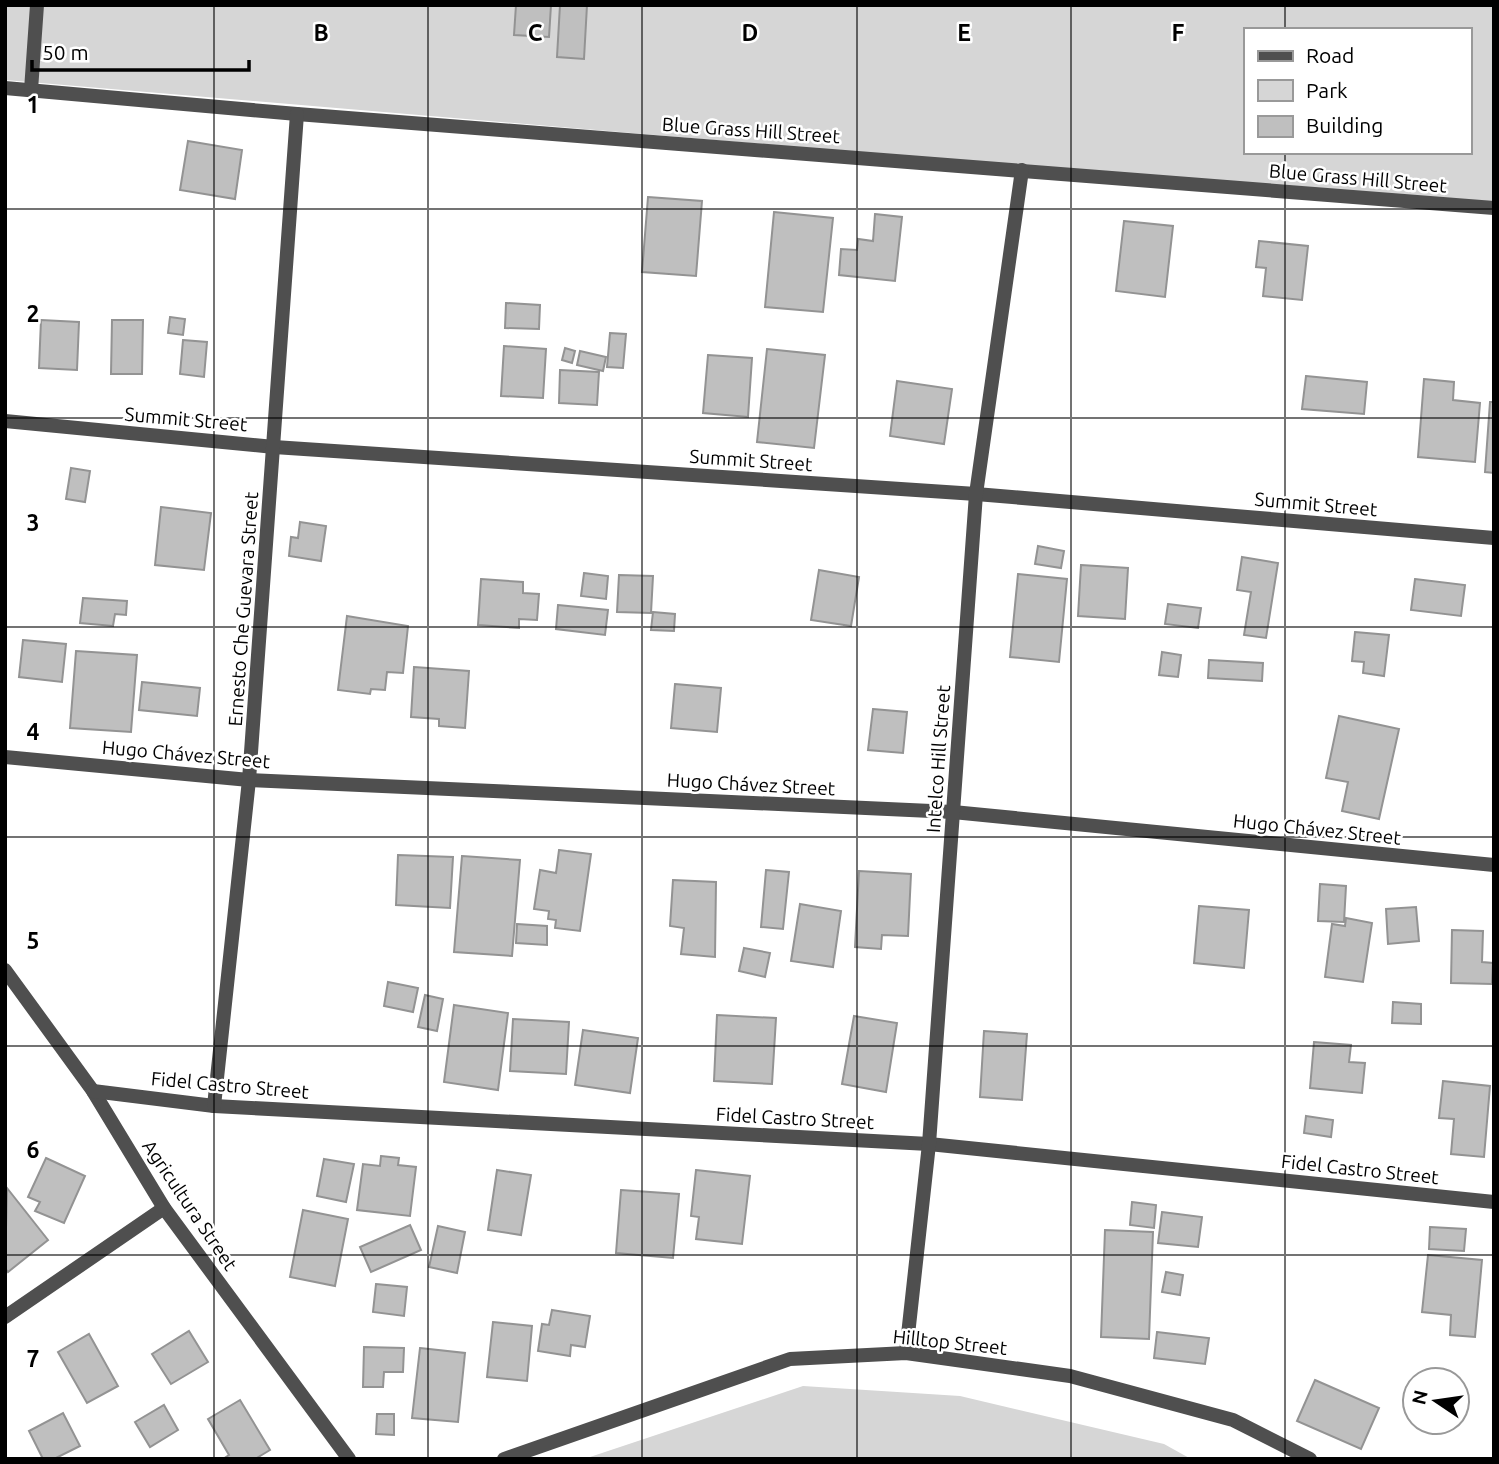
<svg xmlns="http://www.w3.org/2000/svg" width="1499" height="1464" font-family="Ubuntu,sans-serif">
<rect width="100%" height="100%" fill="#fff"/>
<g fill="#d6d6d6" fill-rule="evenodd">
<path d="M5,5H1494V206L5,80ZM1245,30H1469V152H1245Z"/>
<polygon points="803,1386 960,1396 1164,1444 1191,1459 584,1459"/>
</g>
<g fill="#bfbfbf" stroke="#939393" stroke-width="2">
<polygon points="516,5 551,5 549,37 514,35"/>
<polygon points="560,5 587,5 584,59 557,57"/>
<polygon points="188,141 242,150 235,199 180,190"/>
<polygon points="648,197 702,201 696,276 642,272"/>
<polygon points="774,212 833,218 823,312 765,307"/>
<polygon points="875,214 902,217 895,281 839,275 841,249 857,250 858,239 873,241"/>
<polygon points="1124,221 1173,226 1165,297 1116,291"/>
<polygon points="1259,241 1308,246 1302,300 1263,296 1266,268 1256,267"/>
<polygon points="506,303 540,305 539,329 505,328"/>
<polygon points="170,317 185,319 183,335 168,333"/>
<polygon points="41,320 79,322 77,370 39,368"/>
<polygon points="112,320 143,320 142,374 111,374"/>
<polygon points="610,333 626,334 623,368 607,367"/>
<polygon points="183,340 207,342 204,377 180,374"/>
<polygon points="504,346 546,349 543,398 501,396"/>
<polygon points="565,348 575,351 572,363 562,360"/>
<polygon points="767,349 825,355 814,448 757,442"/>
<polygon points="580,351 606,357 603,371 577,365"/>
<polygon points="708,355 752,358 748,417 703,413"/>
<polygon points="560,370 599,372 597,405 559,403"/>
<polygon points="1306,376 1367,382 1364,414 1302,409"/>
<polygon points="1424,379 1454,382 1453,400 1480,403 1475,462 1418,457"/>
<polygon points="897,381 952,389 944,444 890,436"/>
<polygon points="1490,402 1494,402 1494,473 1485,472"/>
<polygon points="71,468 90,471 85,502 66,499"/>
<polygon points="161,507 211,513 204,570 155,565"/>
<polygon points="300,522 326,526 321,561 289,556 291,537 298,538"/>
<polygon points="1038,546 1064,551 1061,568 1035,564"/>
<polygon points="1242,557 1278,563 1266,638 1244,635 1251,592 1237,590"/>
<polygon points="1081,565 1128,568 1125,619 1078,616"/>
<polygon points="819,570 859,577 851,626 811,620"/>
<polygon points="584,573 608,576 606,599 581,596"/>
<polygon points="1018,574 1067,579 1059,662 1010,657"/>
<polygon points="619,575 653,576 651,613 617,612"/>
<polygon points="481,579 523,582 523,593 539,594 537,620 519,619 519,628 478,625"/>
<polygon points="1415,579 1465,585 1461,616 1411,610"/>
<polygon points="83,598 127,601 126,615 115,614 113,626 80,623"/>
<polygon points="1168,604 1201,608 1198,628 1165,624"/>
<polygon points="558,605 608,610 605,635 556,629"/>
<polygon points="653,612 675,614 674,631 651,630"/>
<polygon points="347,616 408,626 403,673 387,672 385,690 371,689 370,694 338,690"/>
<polygon points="1355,632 1389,635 1384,676 1363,673 1364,662 1352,661"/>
<polygon points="23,640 66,644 62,682 19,677"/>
<polygon points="76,651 137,655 131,732 70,728"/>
<polygon points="1162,652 1181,655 1178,677 1159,675"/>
<polygon points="1209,660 1263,663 1262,681 1208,678"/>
<polygon points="414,667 469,671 465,728 439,726 439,719 411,717"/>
<polygon points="142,682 200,688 197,716 139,710"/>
<polygon points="675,684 721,688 717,732 671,728"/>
<polygon points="873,709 907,712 903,753 868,750"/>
<polygon points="1339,716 1399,729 1379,819 1342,811 1348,782 1326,778"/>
<polygon points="559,850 591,854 580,931 555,928 556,920 548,919 549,911 534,909 540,870 556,873"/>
<polygon points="398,855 453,857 450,908 396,905"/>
<polygon points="462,856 520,860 512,956 454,952"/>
<polygon points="766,870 789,872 783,929 761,927"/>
<polygon points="859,871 911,874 908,936 882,935 881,949 855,947"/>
<polygon points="673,880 716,882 715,957 681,954 684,928 670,926"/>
<polygon points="1320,884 1346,886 1344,922 1318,921"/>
<polygon points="800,904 841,911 833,967 791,961"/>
<polygon points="1199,906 1249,910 1244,968 1194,963"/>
<polygon points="1416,907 1419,941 1388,944 1386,909"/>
<polygon points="1346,918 1372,923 1363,982 1325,977 1332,924 1345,926"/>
<polygon points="517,924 547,926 547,945 516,943"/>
<polygon points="1452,930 1483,931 1482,962 1493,963 1492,984 1451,983"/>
<polygon points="744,948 770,953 765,977 739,971"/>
<polygon points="388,982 418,988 413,1012 384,1006"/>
<polygon points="425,995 443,999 437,1031 418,1027"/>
<polygon points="1393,1002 1421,1004 1421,1024 1392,1023"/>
<polygon points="454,1005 508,1013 498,1090 444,1082"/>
<polygon points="717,1015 776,1018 772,1084 714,1081"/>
<polygon points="854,1016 897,1023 886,1092 842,1084"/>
<polygon points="513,1019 569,1022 566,1074 510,1071"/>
<polygon points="583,1030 638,1038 630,1093 575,1085"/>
<polygon points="984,1031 1027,1034 1022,1100 980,1097"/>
<polygon points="1314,1042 1351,1045 1349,1062 1365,1063 1362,1093 1310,1088"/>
<polygon points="1443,1081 1490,1086 1484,1157 1451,1154 1454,1119 1439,1118"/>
<polygon points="1306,1116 1333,1120 1331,1137 1304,1133"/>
<polygon points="381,1156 399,1158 398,1165 416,1167 410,1216 357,1210 363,1164 380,1166"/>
<polygon points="46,1158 85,1176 64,1223 35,1211 40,1202 28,1197"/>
<polygon points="324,1159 354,1164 346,1202 317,1196"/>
<polygon points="497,1170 531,1175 521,1235 488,1230"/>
<polygon points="696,1170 750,1176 742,1244 696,1239 699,1217 691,1216"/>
<polygon points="7,1188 48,1240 8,1272 5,1268"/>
<polygon points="621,1190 679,1194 673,1258 616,1253"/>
<polygon points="1132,1202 1156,1205 1154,1228 1130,1225"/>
<polygon points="303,1210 348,1219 335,1286 290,1277"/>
<polygon points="1162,1212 1202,1217 1198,1247 1158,1243"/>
<polygon points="410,1225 421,1250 371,1272 360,1247"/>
<polygon points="438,1226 465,1232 457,1273 429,1267"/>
<polygon points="1430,1227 1466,1229 1464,1251 1429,1249"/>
<polygon points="1105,1230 1153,1232 1149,1339 1101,1337"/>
<polygon points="1428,1255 1482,1260 1475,1337 1450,1335 1451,1315 1422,1312"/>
<polygon points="1166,1272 1183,1275 1180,1295 1162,1292"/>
<polygon points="376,1284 407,1287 404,1316 373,1312"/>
<polygon points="552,1310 590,1316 585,1347 571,1345 570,1356 538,1351 542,1324 549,1325"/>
<polygon points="493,1322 532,1326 527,1381 487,1377"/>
<polygon points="189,1331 208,1362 171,1384 152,1354"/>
<polygon points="1157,1332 1209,1338 1205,1364 1154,1358"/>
<polygon points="89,1334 118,1386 87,1403 58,1352"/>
<polygon points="364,1347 404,1348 403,1372 384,1372 383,1387 363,1387"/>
<polygon points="420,1348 465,1353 458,1422 412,1418"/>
<polygon points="1315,1380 1379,1408 1361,1449 1297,1421"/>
<polygon points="240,1400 270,1450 255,1459 223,1459 229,1455 208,1419"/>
<polygon points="164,1405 178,1430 150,1447 135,1422"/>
<polygon points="63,1413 80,1446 54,1459 43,1459 29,1431"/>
<polygon points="377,1414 394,1414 394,1435 376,1434"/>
</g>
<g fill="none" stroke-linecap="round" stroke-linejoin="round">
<g stroke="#4f4f4f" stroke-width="14">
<polyline points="5,88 297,114 1494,208"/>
<polyline points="31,90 37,5"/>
<polyline points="5,421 274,447 976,494 1494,538"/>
<polyline points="5,757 249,780 953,812 1494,865"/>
<polyline points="5,970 93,1091 164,1208 349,1459"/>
<polyline points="93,1091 214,1106 929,1144 1494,1202"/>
<polyline points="214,1106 249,780 297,114"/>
<polyline points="5,1317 164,1208"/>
<polyline points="906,1353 929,1144 976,494 1022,170"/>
<polyline points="504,1459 790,1359 906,1353 1070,1376 1233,1420 1310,1459"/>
</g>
</g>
<path fill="none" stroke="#000" stroke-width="2" stroke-opacity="0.55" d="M214,5V1459M428,5V1459M642,5V1459M857,5V1459M1071,5V1459M1285,5V30M1285,152V1459M5,209H1494M5,418H1494M5,627H1494M5,837H1494M5,1046H1494M5,1255H1494"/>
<g text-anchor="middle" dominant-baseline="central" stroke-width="5" stroke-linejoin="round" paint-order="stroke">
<g font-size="19" fill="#000" stroke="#fff">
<text transform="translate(751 130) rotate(4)">Blue Grass Hill Street</text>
<text transform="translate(1358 178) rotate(5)">Blue Grass Hill Street</text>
<text transform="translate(186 419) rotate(5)">Summit Street</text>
<text transform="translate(751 460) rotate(4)">Summit Street</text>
<text transform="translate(1316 504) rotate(5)">Summit Street</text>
<text transform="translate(243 609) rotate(-86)">Ernesto Che Guevara Street</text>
<text transform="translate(186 754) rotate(5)">Hugo Chávez Street</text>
<text transform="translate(938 759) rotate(-86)">Intelco Hill Street</text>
<text transform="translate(751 784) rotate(3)">Hugo Chávez Street</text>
<text transform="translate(1317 829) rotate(6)">Hugo Chávez Street</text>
<text transform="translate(230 1085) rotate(5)">Fidel Castro Street</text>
<text transform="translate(795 1118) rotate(3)">Fidel Castro Street</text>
<text transform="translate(1360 1169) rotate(6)">Fidel Castro Street</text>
<text transform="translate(190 1205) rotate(56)">Agricultura Street</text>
<text transform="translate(950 1342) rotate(6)">Hilltop Street</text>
</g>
</g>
<g font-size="23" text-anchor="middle" font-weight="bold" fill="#000" stroke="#fff" stroke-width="5" stroke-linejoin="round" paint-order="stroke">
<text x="321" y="41">B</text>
<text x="535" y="41">C</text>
<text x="750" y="41">D</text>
<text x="964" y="41">E</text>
<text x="1178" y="41">F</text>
<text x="33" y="113">1</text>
<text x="33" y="322">2</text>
<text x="33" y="531">3</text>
<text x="33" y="740">4</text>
<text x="33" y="949">5</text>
<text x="33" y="1158">6</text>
<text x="33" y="1367">7</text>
</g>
<rect width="1499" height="1464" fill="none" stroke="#000000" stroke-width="14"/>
<rect x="1244" y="28" width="228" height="126" fill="#ffffff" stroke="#999999" stroke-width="2"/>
<rect x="1258" y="51" width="35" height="10" fill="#4f4f4f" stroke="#999999" stroke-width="2"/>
<text x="1306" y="63" font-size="21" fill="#000000">Road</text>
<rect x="1258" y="80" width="35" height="21" fill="#d6d6d6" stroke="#999999" stroke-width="2"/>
<text x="1306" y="98" font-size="21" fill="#000000">Park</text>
<rect x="1258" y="116" width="35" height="21" fill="#bfbfbf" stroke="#999999" stroke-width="2"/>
<text x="1306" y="133" font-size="21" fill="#000000">Building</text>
<g transform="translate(1436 1401) rotate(283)"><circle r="33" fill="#ffffff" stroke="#999999" stroke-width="2"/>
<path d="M0-5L12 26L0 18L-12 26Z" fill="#000000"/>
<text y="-10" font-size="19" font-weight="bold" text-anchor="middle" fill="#000000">N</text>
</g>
<path d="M32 60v10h217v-10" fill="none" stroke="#000000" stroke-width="3.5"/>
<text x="42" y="60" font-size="21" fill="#000000" stroke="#ffffff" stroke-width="5" paint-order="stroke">50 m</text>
</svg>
